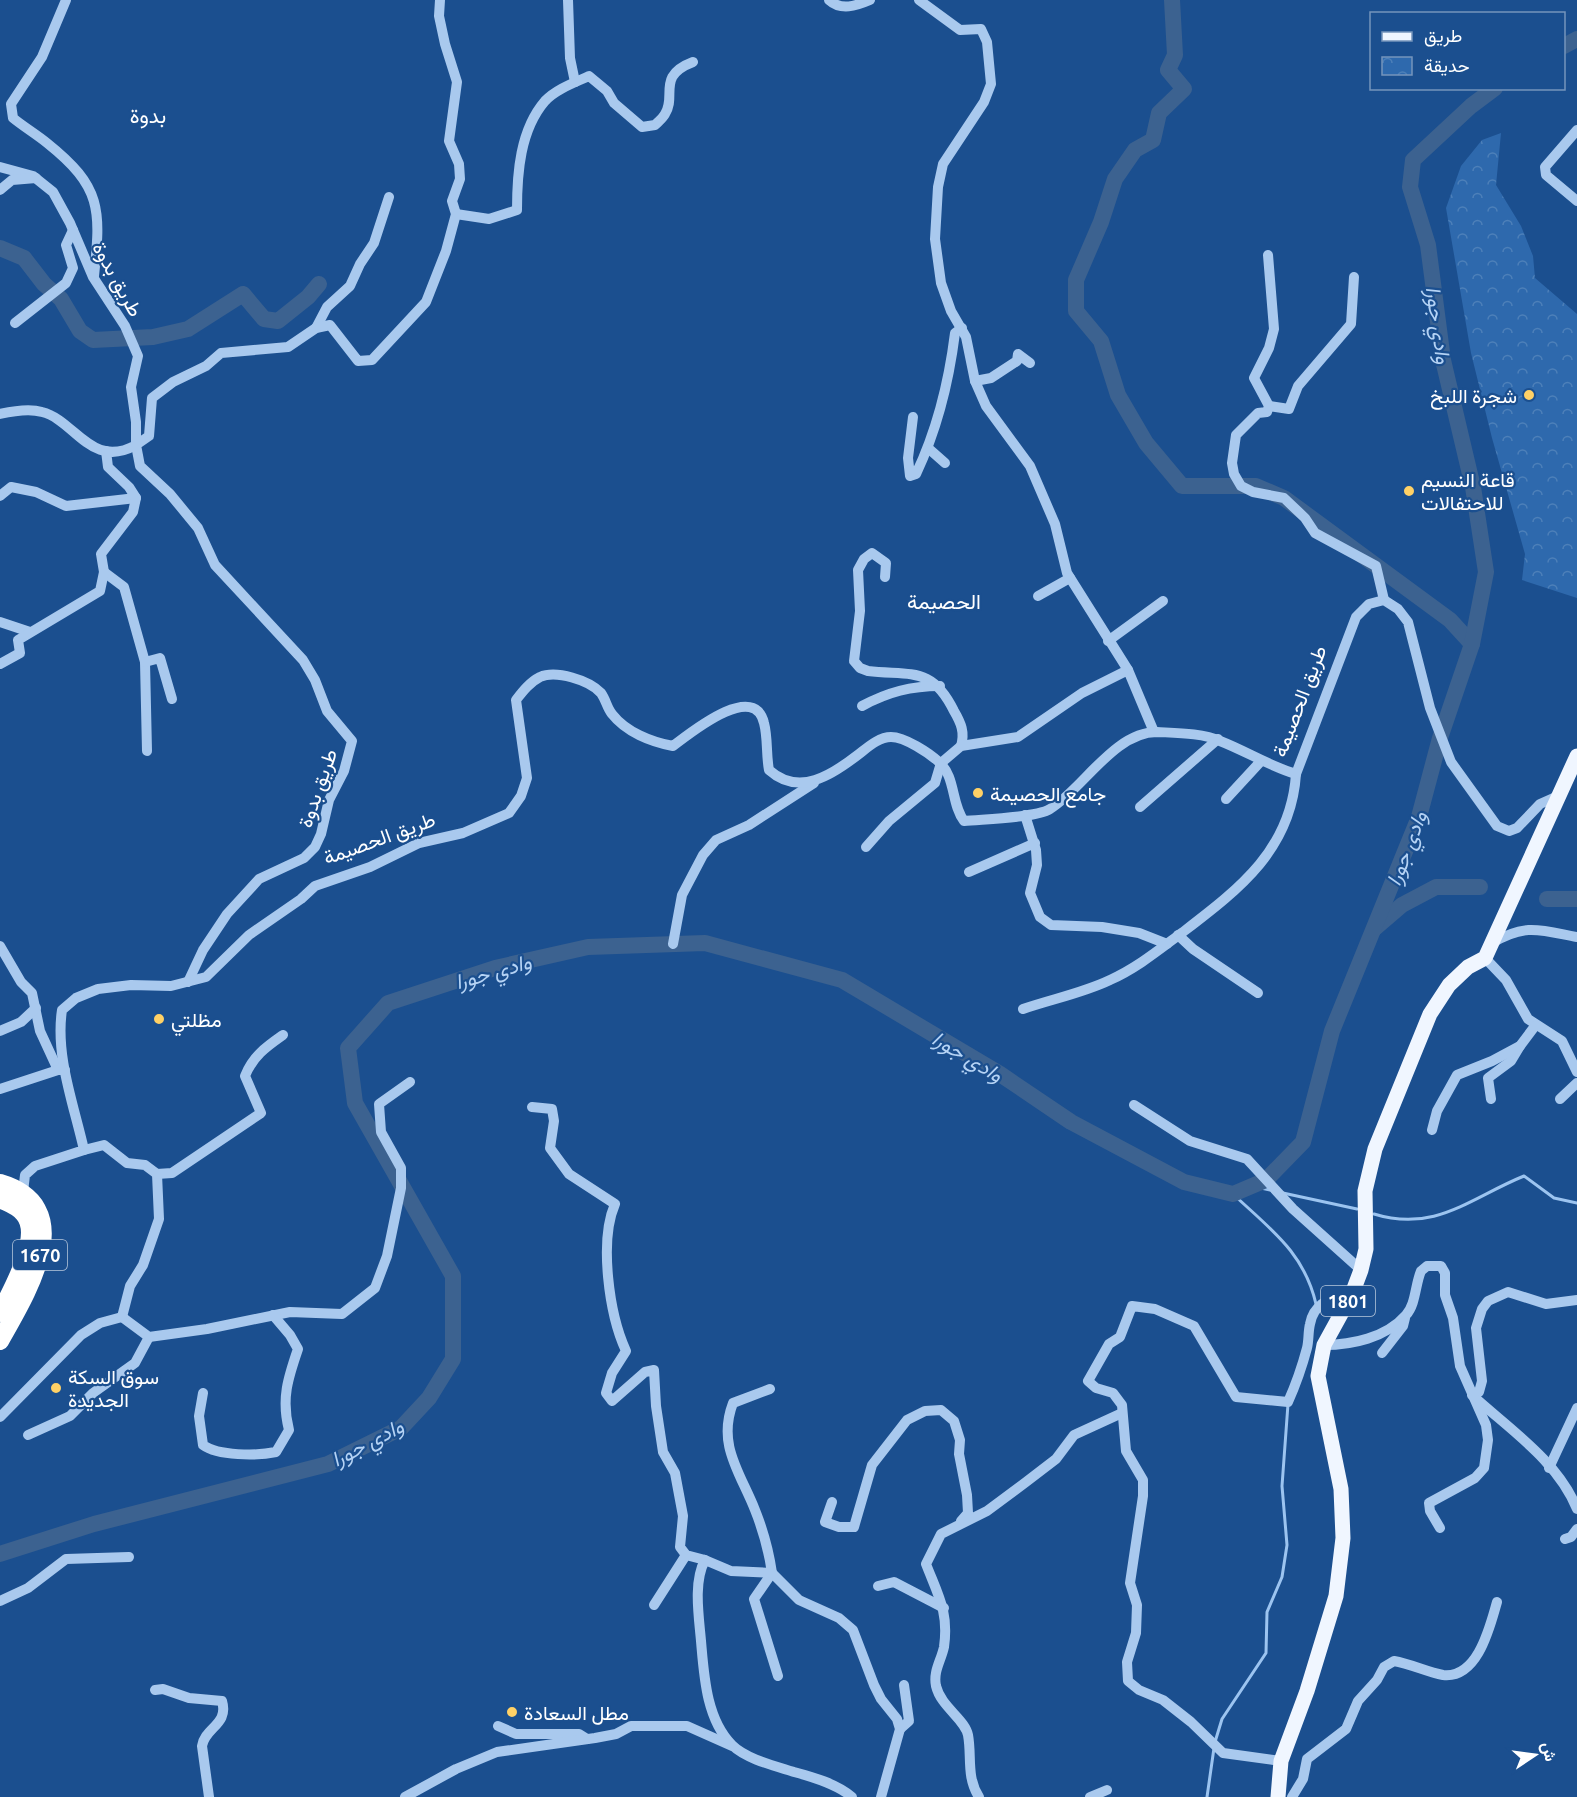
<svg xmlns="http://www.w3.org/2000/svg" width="1577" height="1797" font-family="Ubuntu,Vazirmatn,sans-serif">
<defs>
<pattern id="park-crowns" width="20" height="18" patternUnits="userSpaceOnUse" patternTransform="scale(1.5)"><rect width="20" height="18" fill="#2e69ad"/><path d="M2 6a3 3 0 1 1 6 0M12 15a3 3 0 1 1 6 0" fill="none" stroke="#4d80b9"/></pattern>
</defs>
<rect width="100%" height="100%" fill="#1b4f8f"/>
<polygon fill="url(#park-crowns)" points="1501,133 1496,185 1521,226 1533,256 1535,278 1577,314 1577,598 1522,580 1525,554 1492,438 1471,353 1446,208 1461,166 1482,140"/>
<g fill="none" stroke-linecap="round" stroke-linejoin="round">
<g stroke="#9cc4f0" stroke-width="3">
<polyline points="1252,1186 1270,1190"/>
<polyline points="1283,1193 1357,1209"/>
<path d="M1233,1194C1270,1229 1304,1252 1316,1304"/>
<path d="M1374,1214C1435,1233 1470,1198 1524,1176L1554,1198L1577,1203"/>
<polyline points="1215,1742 1222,1719 1266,1653 1267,1612 1282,1577 1287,1545 1282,1486 1288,1404"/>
<polyline points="1207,1797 1214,1748"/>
</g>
<g stroke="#3c6290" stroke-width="16">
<polyline points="1172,0 1175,55 1168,70 1184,89 1159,113 1153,140 1135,150 1115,179 1101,222 1076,280 1076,311 1101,341 1118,395 1146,443 1182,486 1256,486 1284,498 1450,620 1472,644"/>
<polyline points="1564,46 1577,39"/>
<polyline points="0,248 24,258 44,284 61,299 80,331 93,340 153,337 188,329 243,294 264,319 278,321 308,297 319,284"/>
<polyline points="1547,899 1577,899"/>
<polyline points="1374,929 1402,905 1436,887 1480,887"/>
<polyline points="0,1554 94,1524 328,1464 401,1428 429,1398 453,1359 453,1276 355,1103 348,1048 388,1003 495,968 588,947 705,943 842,980 1000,1074 1071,1122 1184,1182 1233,1194 1266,1180 1303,1142 1332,1031 1419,817 1440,738 1472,644 1486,572 1473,487 1443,360 1428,245 1410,187 1413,160 1471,106 1495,88"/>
</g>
<g stroke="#a9c9ee" stroke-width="10">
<path d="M66,0L42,57L11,104L13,118C24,127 36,134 47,143C102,187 101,209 94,276"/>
<polyline points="568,0 570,58 575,82"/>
<path d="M829,0C841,11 856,6 870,0"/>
<polyline points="919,0 960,30 981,29 987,42 991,84 984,102 943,164 938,187 935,239 941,283 951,311 966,337 975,381 986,406 1030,466 1055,524 1067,573 1128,670"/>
<polyline points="1577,130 1545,167 1546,175 1577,201"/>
<path d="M0,167L33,176L53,192L70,223L93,277L125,326L138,356L131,387L136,422V445C91,470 75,420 42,412C29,408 13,411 0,414"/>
<polyline points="0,190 12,180 36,178"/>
<path d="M456,214L489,219L517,210C517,173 520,130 545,101C556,89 576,82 589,76L607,91L614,103L642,127L655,125C658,122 663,118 665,114C677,96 656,76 693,62"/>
<polyline points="1268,255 1274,329 1269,348 1254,378 1269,406 1267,412 1258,413 1236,435 1232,463 1234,474 1241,486 1253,492 1284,498 1305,518 1315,533 1376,566 1384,600"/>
<polyline points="15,323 66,283 73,268 66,245 73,230"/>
<polyline points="316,328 327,307 350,286 360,264 374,243 389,197"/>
<polyline points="975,381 991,378 1017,361 1018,354 1030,363"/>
<polyline points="1269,406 1289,409 1298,386 1351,324 1354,277"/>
<path d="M913,417L908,458L910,476L916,474C937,430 949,381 955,333L962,328"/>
<polyline points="928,448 945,463"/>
<polyline points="0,496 11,487 36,492 66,506 136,498"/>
<polyline points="104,572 124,587 145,662 147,751"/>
<path d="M885,577L886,563L872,553L864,559L858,570L860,611L854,661L860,668L868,671C912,676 932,666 954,711C961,723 965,732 961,746"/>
<polyline points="1038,596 1070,578"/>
<polyline points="0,622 30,632"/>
<polyline points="1108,641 1163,601"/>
<polyline points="145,662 160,658 172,699"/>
<polyline points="0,664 20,653 18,640 100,591 104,572 101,554 133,512 136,498 129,487 108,467 106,451"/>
<path d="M862,706C888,692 911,686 940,686"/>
<polyline points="1226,799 1261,761"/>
<polyline points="1140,807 1218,739"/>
<polyline points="1025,815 1036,850 1037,865 1030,893 1040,917 1051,925 1102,927 1139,933 1167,944"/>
<polyline points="866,847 889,821 935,783 941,763 961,746 1018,737 1082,693 1128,670 1154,732"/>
<polyline points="969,872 1035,843"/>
<polyline points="1178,935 1193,949 1258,993"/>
<path d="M1492,943C1526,923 1540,930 1577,937"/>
<polyline points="673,944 682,895 703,855 716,840 749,825 814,783"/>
<polyline points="0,946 21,982 32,993 40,1031 58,1070 65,1070"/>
<polyline points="1485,958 1506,980 1528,1019 1562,1041 1577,1072"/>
<polyline points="188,982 203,950 227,914 259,879 304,858 315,847 321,834 329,800 344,771 352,741 327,711 315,680 303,660 215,565 198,528 170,494 140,466 136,445 149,436 152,398 173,382 206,366 221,353 288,347 316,328 330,325 358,361 372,360 426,302 446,251 456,214 452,201 460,179 459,164 449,141 457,82 445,44 439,16 440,0"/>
<path d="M1023,1009C1052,999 1083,993 1110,980C1137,968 1160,949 1183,932C1239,889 1291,850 1296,774"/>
<polyline points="0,1031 21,1022 36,1008"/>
<polyline points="0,1089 58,1070"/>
<polyline points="1491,1099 1488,1078 1511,1061 1520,1046"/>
<polyline points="1560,1099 1577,1083"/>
<polyline points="1134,1105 1190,1141 1247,1159 1293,1209 1361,1270"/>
<path d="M532,1107L552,1109L554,1121L550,1148L569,1174L615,1204C599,1241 609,1314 626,1351L612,1373L606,1393L612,1401L645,1372L654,1370L656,1406L663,1452L675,1473L683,1516L680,1547L686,1555L705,1560"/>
<polyline points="1432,1130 1437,1111 1457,1075 1492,1061 1520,1046 1535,1026"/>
<polyline points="84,1150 104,1145 127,1163 145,1165 157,1174 159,1219 143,1265 130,1286 122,1317"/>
<path d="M157,1174L172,1173L261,1113L245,1076C253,1056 266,1047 283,1035"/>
<path d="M23,1192L25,1175L35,1166L84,1150C74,1105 55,1056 62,1010L76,998L98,989L131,985L171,986L206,977L249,935L301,899L315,886L370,867L419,843L463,833L509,813L521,796L527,778L516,700C523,691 530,682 540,677C556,670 589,680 601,693C606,700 607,708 612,714C626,732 651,742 673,746C688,735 754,680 764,723C768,738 766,755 769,770C799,797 832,775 859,754C868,747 879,737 891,737C905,737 929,753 939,762C956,777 951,804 964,821C983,819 1036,818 1050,809C1083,789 1114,732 1157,732C1176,733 1203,733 1220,741C1246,751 1269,766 1296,774L1356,617L1369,604L1384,600L1398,609L1408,622L1430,708L1451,762L1497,826L1509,831L1517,828L1540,804L1558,796"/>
<path d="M1577,1300L1546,1304L1508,1292L1488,1301L1482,1309L1476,1328L1482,1381L1479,1392L1472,1395C1509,1429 1558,1461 1577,1509"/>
<polyline points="122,1317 149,1337 207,1329 290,1312 342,1314 375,1288 387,1256 401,1188 401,1168 381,1132 379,1104 410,1082"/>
<path d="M1324,1345C1351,1345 1386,1338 1406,1315C1416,1304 1415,1285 1421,1271L1427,1266H1441L1445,1273V1295L1453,1318L1460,1366L1486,1425L1488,1440L1484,1468L1475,1478L1429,1503L1430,1511L1440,1528"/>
<polyline points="1382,1353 1403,1326 1405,1318"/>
<path d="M770,1389L733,1403C717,1445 740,1472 755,1510C763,1530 769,1552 772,1573L754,1599L778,1676"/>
<path d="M203,1393L199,1416L203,1445C218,1456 257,1456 276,1452L289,1430C281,1399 288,1378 298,1349L290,1335L273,1315"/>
<polyline points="0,1417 81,1335 100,1323 122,1317"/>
<polyline points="28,1435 70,1416 93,1393 135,1363 149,1337"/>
<polyline points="1549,1468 1577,1408"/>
<polyline points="832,1502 825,1522 839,1527 854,1527 872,1465 907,1420 925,1411 941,1410 954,1421 960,1440 959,1454 967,1495 968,1513 961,1521"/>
<polyline points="1565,1539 1571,1537 1577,1529"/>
<polyline points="878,1586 894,1582 944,1608"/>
<polyline points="0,1601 28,1588 66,1559 129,1557"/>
<polyline points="654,1605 686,1555"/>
<path d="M155,1690L163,1689L189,1698L222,1701C229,1725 205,1727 202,1746L209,1797"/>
<polyline points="498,1726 516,1734 579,1734 587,1739"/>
<polyline points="900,1729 909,1721 904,1685"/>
<path d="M1281,1761L1223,1753L1191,1722L1163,1700L1139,1690L1128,1681L1127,1662L1136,1633L1137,1605L1130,1583L1143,1496V1480L1126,1451L1122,1405L1113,1393L1096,1388L1088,1381L1109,1344L1120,1337L1132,1306L1155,1309L1194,1326L1236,1397L1288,1402C1296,1384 1302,1367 1307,1348C1309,1340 1308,1332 1310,1324C1314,1302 1333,1296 1352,1294"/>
<polyline points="405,1797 456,1769 497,1752 595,1738 616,1734 631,1726 687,1726 732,1746"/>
<path d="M852,1797C837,1784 813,1777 794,1772C775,1766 746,1759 732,1745C706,1719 704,1675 701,1641C699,1617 693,1582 705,1560L731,1571L772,1573L799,1600L839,1618L853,1630L874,1685L881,1699L897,1719L900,1729L881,1797"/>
<path d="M979,1797C966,1777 972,1756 968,1735C965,1719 941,1707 936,1686C933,1671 941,1661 944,1647C949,1612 938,1595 926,1564L941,1534L987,1511L1026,1482L1056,1459L1074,1435L1122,1413"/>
<polyline points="1090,1797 1107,1790"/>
<path d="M1292,1797L1303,1779L1307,1759L1346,1729L1358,1701L1377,1680L1384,1667L1394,1661C1411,1664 1427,1672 1443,1675C1478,1679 1490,1626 1497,1602"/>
</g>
<polyline stroke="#f0f6ff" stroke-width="15" points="1278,1797 1281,1761 1307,1691 1336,1596 1343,1538 1341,1489 1318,1376 1324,1345 1352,1294 1361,1270 1366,1249 1365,1191 1375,1149 1430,1014 1449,985 1468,967 1485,958 1577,756"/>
<g stroke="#fff" stroke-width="18">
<path d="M0,1183C81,1207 27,1293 0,1341"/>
<path d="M0,1199C8,1203 18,1206 24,1214C43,1236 11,1291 0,1313"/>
</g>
</g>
<g fill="#ffd166" stroke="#1b4f8f" stroke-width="2">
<circle cx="1529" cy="395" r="6"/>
<circle cx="1409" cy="491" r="6"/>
<circle cx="978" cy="793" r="6"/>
<circle cx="159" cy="1019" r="6"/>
<circle cx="56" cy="1388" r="6"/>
<circle cx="512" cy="1712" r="6"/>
</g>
<g text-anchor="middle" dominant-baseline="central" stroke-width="4.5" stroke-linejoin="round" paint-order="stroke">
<g fill="#1b4f8f" stroke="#bbcadd" stroke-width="1.5">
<rect x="13" y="1240" width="54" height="30" rx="4.5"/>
<rect x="1321" y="1286" width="54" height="30" rx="4.5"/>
</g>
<g font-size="18" font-weight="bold" fill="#fff">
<text x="40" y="1255">1670</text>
<text x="1348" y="1301">1801</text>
</g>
<g font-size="20" fill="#fff" stroke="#1b4f8f">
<text transform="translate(118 279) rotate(61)">طريق بدوة</text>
<text transform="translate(1299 701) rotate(-69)">طريق الحصيمة</text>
<text transform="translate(317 788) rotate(-71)">طريق بدوة</text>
<text transform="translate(379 838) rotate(-20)">طريق الحصيمة</text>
</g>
<g font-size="20" fill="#fff" stroke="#1b4f8f" text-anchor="start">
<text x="1517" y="395" text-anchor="end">شجرة اللبخ</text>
<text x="1421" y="479">قاعة النسيم<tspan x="1421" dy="23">للاحتفالات</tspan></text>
<text x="990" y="793">جامع الحصيمة</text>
<text x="171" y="1019">مظلتي</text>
<text x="68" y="1376">سوق السكة<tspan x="68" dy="23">الجديدة</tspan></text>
<text x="524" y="1712">مطل السعادة</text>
</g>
<g font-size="21" fill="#fff" stroke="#1b4f8f">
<text x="148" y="115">بدوة</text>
<text x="944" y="601">الحصيمة</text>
</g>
<g font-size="21" font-style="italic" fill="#b5d3f5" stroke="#1b4f8f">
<text transform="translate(1439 325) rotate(82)">وادي جورا</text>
<text transform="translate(1406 848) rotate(-69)">وادي جورا</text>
<text transform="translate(493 971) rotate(-16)">وادي جورا</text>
<text transform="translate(968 1056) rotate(31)">وادي جورا</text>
<text transform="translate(367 1442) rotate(-28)">وادي جورا</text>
</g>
</g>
<rect x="1370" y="12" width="195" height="78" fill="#1b4f8f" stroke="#7695bc" stroke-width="1.5"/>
<rect x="1382" y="32" width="30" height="9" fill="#f0f6ff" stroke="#7695bc" stroke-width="1.5"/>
<text x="1424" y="42" font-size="18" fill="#ffffff">طريق</text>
<rect x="1382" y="57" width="30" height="18" fill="url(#park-crowns)" stroke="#7695bc" stroke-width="1.5"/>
<text x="1424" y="72" font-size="18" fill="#ffffff">حديقة</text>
<g transform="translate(1535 1755) rotate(77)" stroke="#1b4f8f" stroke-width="4.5" paint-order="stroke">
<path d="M0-4.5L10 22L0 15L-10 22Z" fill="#ffffff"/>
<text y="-9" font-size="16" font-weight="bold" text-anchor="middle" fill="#ffffff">ش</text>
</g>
</svg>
